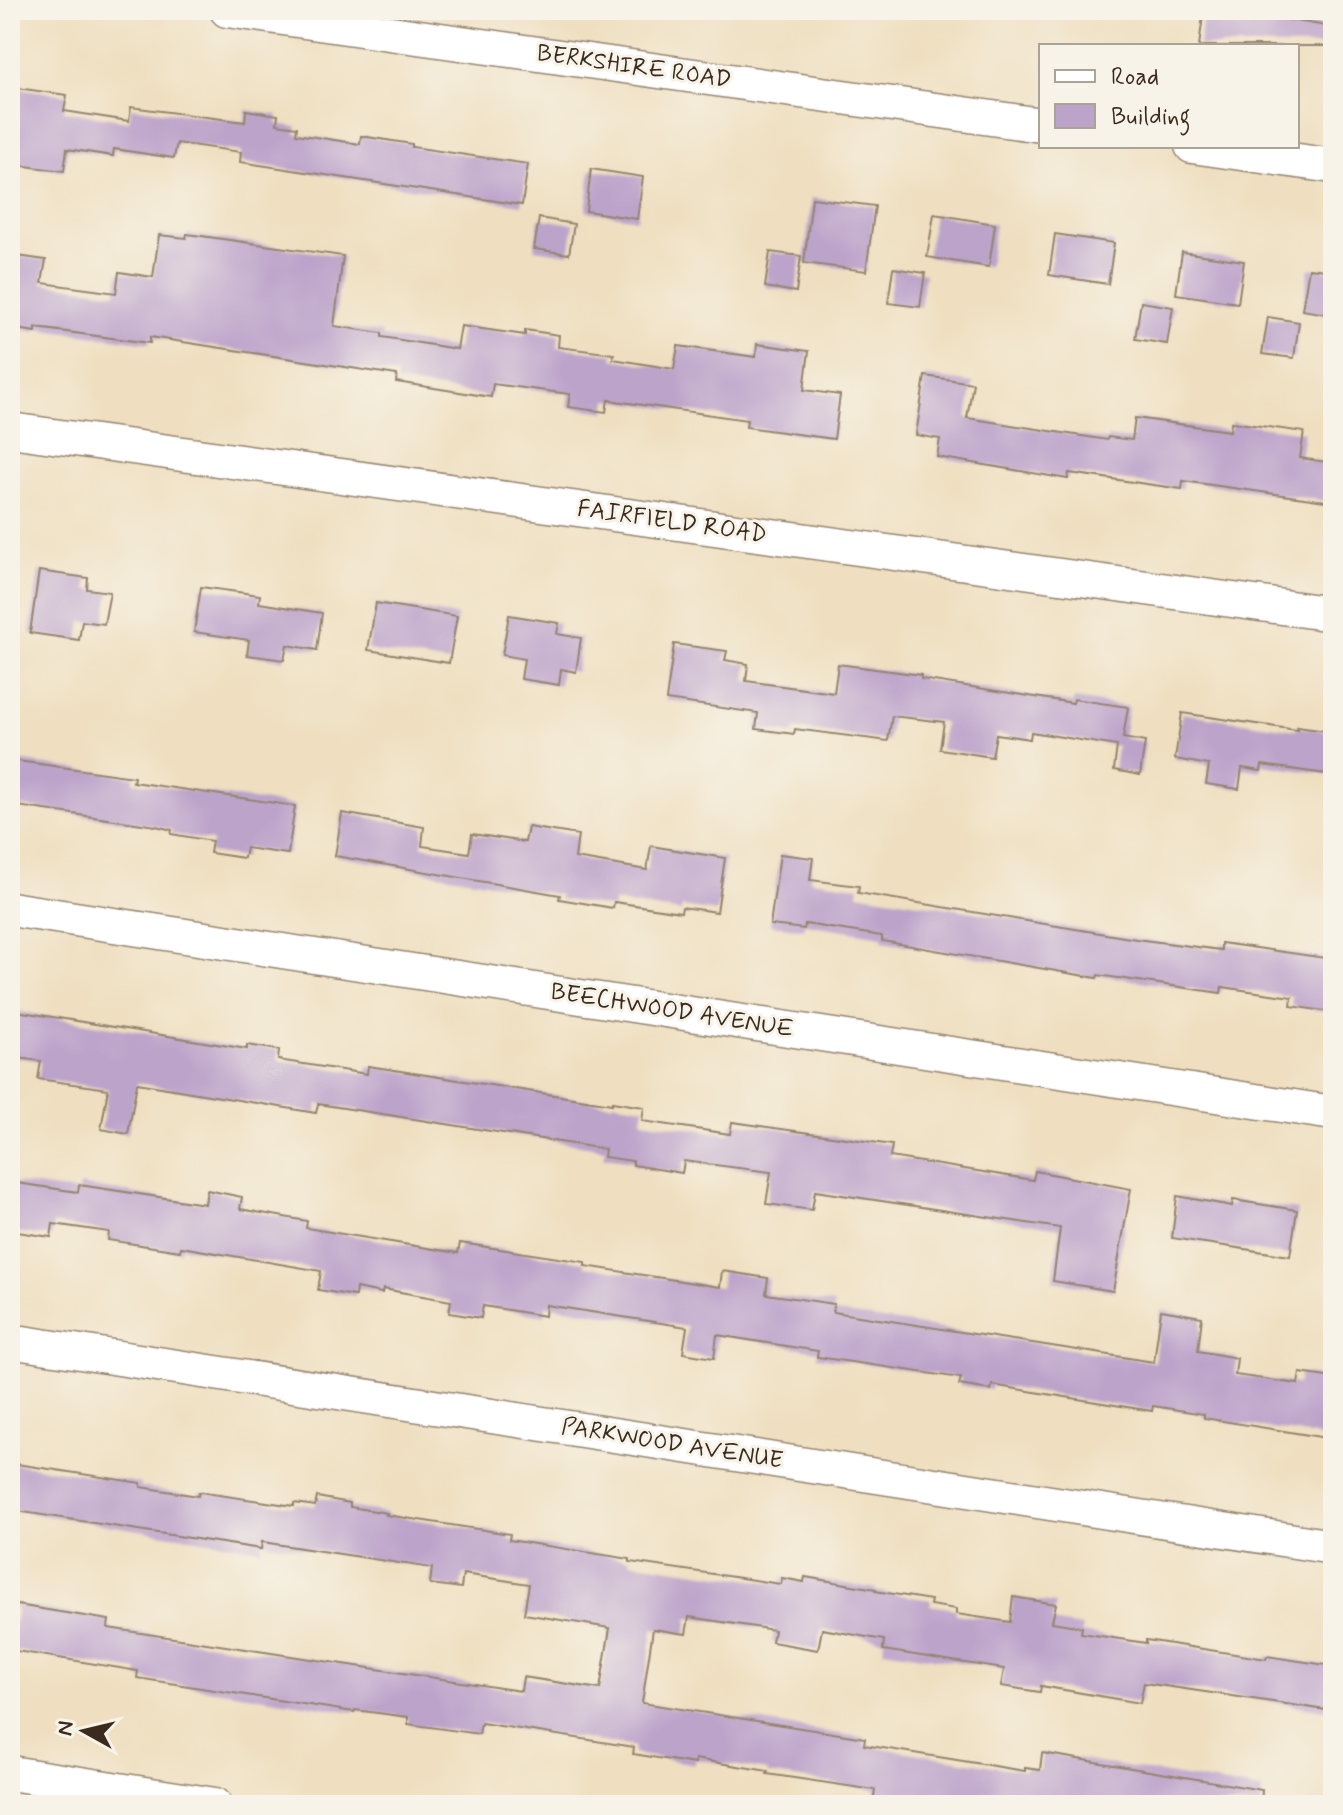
<svg xmlns="http://www.w3.org/2000/svg" width="1343" height="1815" font-family="Mynerve,sans-serif">
<rect width="100%" height="100%" fill="#f7f3e8"/>
<filter id="ink" filterUnits="userSpaceOnUse"><feTurbulence type="fractalNoise" baseFrequency=".0125" numOctaves="2"/><feDisplacementMap in="SourceGraphic" scale="16" xChannelSelector="R" yChannelSelector="G"/><feConvolveMatrix kernelMatrix="1 2 1 2 8 2 1 2 1" color-interpolation-filters="sRGB"/></filter>
<filter id="wash" filterUnits="userSpaceOnUse"><feTurbulence type="fractalNoise" baseFrequency=".006" numOctaves="4" result="noise"/><feDisplacementMap in="SourceGraphic" scale="32" xChannelSelector="R" yChannelSelector="G"/><feGaussianBlur stdDeviation="1.8" result="paint"/><feColorMatrix in="noise" values="0 0 0 0 0 0 0 0 0 0 0 0 0 0 0 0 0 1.4 0 .05"/><feComposite in="paint" operator="in"/></filter>
<g filter="url(#wash)">
<rect width="100%" height="100%" fill="#efdfc0"/>
<g id="blocks">
<g fill="#bca3ca">
<polygon points="1241,12 1333,27 1333,46 1199,46 1203,15 1239,21"/>
<polygon points="10,87 67,95 64,111 129,121 131,107 245,122 246,110 278,115 277,124 297,127 296,134 360,144 361,136 412,144 412,147 528,164 522,205 240,162 241,152 177,143 174,158 114,149 113,156 67,149 64,171 10,164"/>
<polygon points="591,169 643,177 637,219 586,211"/>
<polygon points="812,198 875,206 866,271 804,263"/>
<polygon points="934,214 995,224 989,267 927,257"/>
<polygon points="539,218 574,224 569,254 534,249"/>
<polygon points="187,234 343,256 334,326 382,333 382,337 457,349 461,326 525,335 525,330 559,335 558,347 614,354 613,359 674,369 678,346 756,357 757,344 809,351 804,390 840,395 834,439 746,427 747,420 608,400 606,412 568,407 570,394 493,384 491,397 396,382 397,375 150,337 150,343 36,328 36,332 10,328 10,255 46,260 42,283 116,293 119,272 153,277 159,235 186,238"/>
<polygon points="1055,234 1114,243 1108,284 1049,275"/>
<polygon points="770,252 801,256 796,292 765,287"/>
<polygon points="1182,252 1244,261 1238,303 1176,294"/>
<polygon points="893,268 925,273 920,307 888,303"/>
<polygon points="1309,268 1333,271 1333,315 1302,310"/>
<polygon points="1141,302 1173,307 1167,344 1135,339"/>
<polygon points="1268,317 1299,322 1294,358 1262,354"/>
<polygon points="925,376 973,383 967,418 1107,440 1108,437 1132,440 1135,418 1230,431 1231,422 1304,432 1300,458 1333,463 1333,502 1183,481 1182,489 1069,473 1068,479 937,457 940,439 916,435"/>
<polygon points="39,571 88,578 87,589 110,592 104,624 82,621 79,640 30,633"/>
<polygon points="201,587 260,595 259,603 322,613 317,650 287,645 284,660 247,655 249,640 194,632"/>
<polygon points="376,603 457,616 449,663 368,650"/>
<polygon points="509,615 559,623 557,634 581,638 576,672 561,669 559,685 521,679 524,659 502,655"/>
<polygon points="674,644 727,651 725,660 748,664 746,681 834,693 838,664 921,675 921,679 1073,703 1074,699 1128,707 1123,738 1145,742 1140,775 1114,770 1117,746 1031,732 1030,739 996,734 992,757 940,749 944,722 892,716 888,741 795,729 794,734 756,729 758,713 666,700"/>
<polygon points="1182,713 1297,730 1297,727 1333,732 1333,775 1262,765 1261,771 1242,768 1239,789 1206,784 1209,765 1175,759"/>
<polygon points="10,760 134,777 133,782 295,806 288,854 246,848 244,858 210,853 212,841 171,834 172,830 156,826 10,805"/>
<polygon points="342,813 424,827 422,846 469,853 472,834 525,842 528,827 578,835 575,858 647,870 651,846 725,858 717,912 682,907 681,912 614,902 613,908 559,899 560,895 335,856"/>
<polygon points="780,854 813,858 810,880 859,886 858,893 1136,939 1221,950 1221,943 1333,959 1331,1012 1291,1006 1292,997 1222,987 1221,993 1098,975 1097,978 882,941 882,936 805,924 804,929 770,925"/>
<polygon points="10,1010 247,1049 247,1045 279,1050 278,1060 367,1074 368,1066 612,1104 612,1102 644,1107 642,1121 730,1134 732,1122 846,1138 892,1145 890,1157 1033,1180 1035,1171 1131,1189 1113,1291 1053,1281 1060,1228 815,1191 812,1210 766,1204 771,1172 684,1161 682,1173 633,1165 633,1161 604,1157 605,1149 318,1104 316,1113 137,1083 128,1134 101,1129 108,1089 38,1079 41,1061 10,1057"/>
<polygon points="10,1182 78,1192 79,1185 205,1204 207,1190 242,1197 240,1209 307,1221 306,1228 458,1253 460,1243 585,1262 585,1266 720,1287 722,1271 768,1278 766,1294 834,1304 833,1312 1154,1362 1161,1310 1202,1317 1198,1351 1237,1358 1235,1375 1298,1384 1300,1373 1333,1378 1333,1439 1204,1418 1204,1414 1153,1406 1152,1411 992,1385 991,1390 959,1385 961,1378 817,1357 818,1351 717,1335 714,1358 683,1353 687,1327 546,1305 545,1316 483,1306 481,1318 449,1313 451,1301 383,1289 382,1293 356,1288 355,1296 318,1290 321,1271 181,1247 180,1251 108,1240 109,1232 53,1224 51,1237 10,1231"/>
<polygon points="1177,1196 1232,1206 1233,1200 1297,1210 1290,1256 1172,1238"/>
<polygon points="10,1463 141,1483 141,1487 198,1496 199,1492 294,1506 294,1503 315,1506 317,1497 350,1503 350,1507 387,1513 386,1515 510,1534 509,1540 630,1559 630,1562 781,1584 782,1578 804,1582 805,1577 876,1589 875,1591 931,1600 930,1605 956,1609 956,1614 1010,1622 1013,1597 1056,1604 1052,1622 1082,1627 1081,1633 1146,1643 1146,1640 1266,1659 1267,1656 1333,1666 1333,1711 1144,1683 1140,1703 1041,1686 1040,1692 1001,1686 1004,1669 883,1650 884,1640 822,1629 818,1650 772,1642 774,1630 689,1617 686,1634 653,1629 642,1703 865,1738 864,1745 1025,1771 1025,1768 1040,1770 1042,1753 1262,1790 1261,1805 887,1805 873,1803 875,1790 767,1774 768,1771 695,1759 695,1764 633,1754 634,1747 481,1723 479,1734 408,1724 408,1717 355,1710 354,1712 137,1678 138,1671 10,1650 17,1605 109,1620 108,1628 521,1691 523,1677 600,1689 610,1628 524,1614 529,1584 463,1574 461,1588 430,1584 432,1568 262,1542 261,1549 10,1510"/>
</g>
</g>
</g>
<g filter="url(#ink)">
<use href="#blocks" fill-opacity="0" stroke="#95846f" stroke-width="2"/>
<g fill="none" stroke-linecap="round" stroke-linejoin="round">
<g stroke="#95846f" stroke-width="37">
<g id="minor">
<polyline points="227,10 1041,125"/>
<polyline points="1192,146 1333,166"/>
<polyline points="10,430 1333,614"/>
<polyline points="10,909 1333,1113"/>
<polyline points="10,1341 1333,1547"/>
<polyline points="10,1773 215,1805"/>
</g>
</g>
<use href="#minor" stroke="#fff" stroke-width="34"/>
</g>
</g>
<g text-anchor="middle" dominant-baseline="central" stroke-width="6" stroke-linejoin="round" paint-order="stroke">
<g font-size="24" fill="#3b2a1e" stroke="#f7f3e8">
<text transform="translate(634 67) rotate(8)">BERKSHIRE ROAD</text>
<text transform="translate(672 522) rotate(8)">FAIRFIELD ROAD</text>
<text transform="translate(672 1011) rotate(9)">BEECHWOOD AVENUE</text>
<text transform="translate(672 1444) rotate(9)">PARKWOOD AVENUE</text>
</g>
</g>
<rect width="1343" height="1815" fill="none" stroke="#f7f3e8" stroke-width="40"/>
<rect x="1039" y="44" width="260" height="104" fill="#f7f3e8" stroke="#aca397" stroke-width="2"/>
<rect x="1055" y="70" width="40" height="12" fill="#ffffff" stroke="#aca397" stroke-width="2"/>
<text x="1111" y="84" font-size="24" fill="#3b2a1e">Road</text>
<rect x="1055" y="104" width="40" height="24" fill="#bca3ca" stroke="#aca397" stroke-width="2"/>
<text x="1111" y="124" font-size="24" fill="#3b2a1e">Building</text>
<g transform="translate(84 1731) rotate(278)" stroke="#f7f3e8" stroke-width="6" paint-order="stroke">
<path d="M0-6L14 30L0 20L-14 30Z" fill="#3b2a1e"/>
<text y="-12" font-size="22" font-weight="bold" text-anchor="middle" fill="#3b2a1e">N</text>
</g>
</svg>
